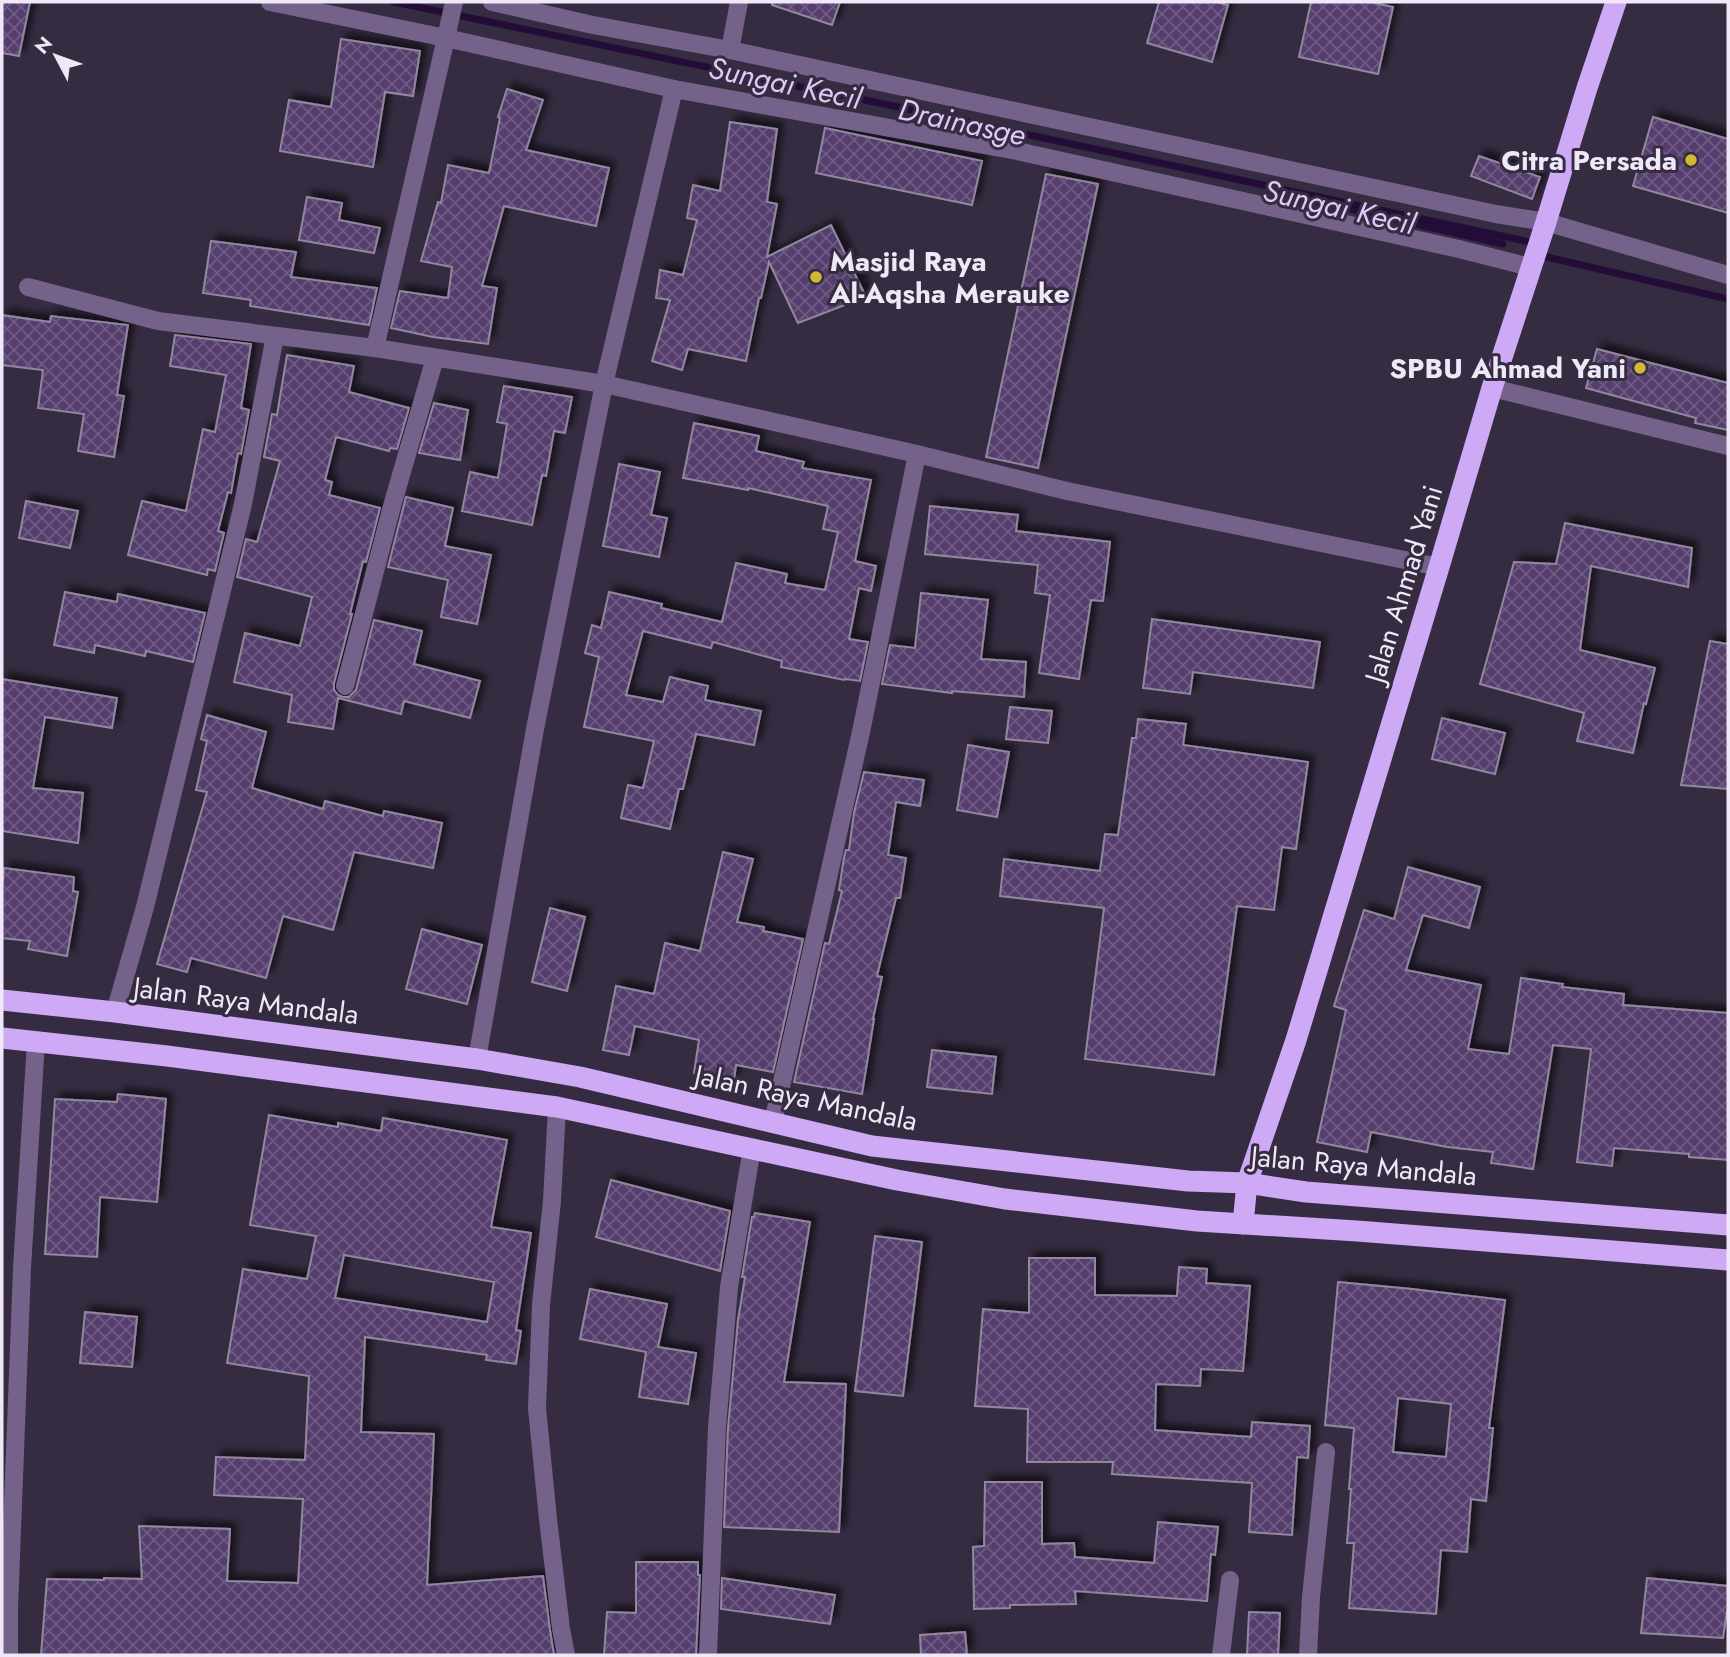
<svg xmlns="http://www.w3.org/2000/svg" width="1730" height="1657" font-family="Jost,sans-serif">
<defs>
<pattern id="building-cross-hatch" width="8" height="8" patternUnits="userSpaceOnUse" patternTransform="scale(1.75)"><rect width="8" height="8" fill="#553e6d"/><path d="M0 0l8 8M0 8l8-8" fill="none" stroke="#6e5a83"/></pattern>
<filter id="shadow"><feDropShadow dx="6" dy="-6" stdDeviation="3.5" flood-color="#0009"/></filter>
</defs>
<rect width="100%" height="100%" fill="#362c41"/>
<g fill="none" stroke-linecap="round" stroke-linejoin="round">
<g stroke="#230c37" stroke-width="7">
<polyline points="394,2 884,104 1530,242"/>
<polyline points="1294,196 1503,244"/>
<polyline points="1547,257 1728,299"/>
</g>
</g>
<g fill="url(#building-cross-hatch)" stroke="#91879f" stroke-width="2" fill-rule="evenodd" filter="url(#shadow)">
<polygon points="2,2 30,2 19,56 2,53"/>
<polygon points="772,2 840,2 832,25 772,5"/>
<polygon points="1159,2 1216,2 1228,5 1212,62 1147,43"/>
<polygon points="1311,2 1370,2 1393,7 1378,74 1299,57"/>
<polygon points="341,39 420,51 413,96 385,92 373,167 280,151 289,100 331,107"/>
<polygon points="507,89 543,100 526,150 609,168 596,226 504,206 482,286 497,288 488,344 433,337 391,328 400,291 448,298 452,267 421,261 438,202 441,203 448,165 489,173 500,118 498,117"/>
<polygon points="1653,117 1728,139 1728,213 1633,186"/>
<polygon points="730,122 777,129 767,202 777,204 767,257 831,225 866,297 798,323 769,262 761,298 759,298 746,361 688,349 682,370 652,361 670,300 656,298 660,270 683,275 697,220 687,218 693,185 720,191"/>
<polygon points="825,128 982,161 972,205 816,173"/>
<polygon points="1479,156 1540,177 1532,199 1471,176"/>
<polygon points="1046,174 1098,184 1038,468 986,457"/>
<polygon points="307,197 342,203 339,220 380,228 374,253 299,240"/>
<polygon points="211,241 296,252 291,277 377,288 369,325 250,306 251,300 203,293"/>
<polygon points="2,315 50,322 51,316 128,325 117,395 124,396 114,457 78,451 84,414 38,408 43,370 2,365"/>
<polygon points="175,335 251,344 241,408 249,410 241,454 238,453 231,493 228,492 218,531 224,533 215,571 208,569 207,575 128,555 142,501 186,511 203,429 215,432 226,375 170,366"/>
<polygon points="1597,349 1728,383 1728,430 1695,423 1696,418 1586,388"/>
<polygon points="287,355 354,366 349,392 409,408 397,449 390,448 389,451 336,437 325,480 332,482 329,495 380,508 366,562 363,561 350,614 352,614 334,683 334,690 338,695 343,697 349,697 356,690 374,620 422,631 414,664 480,681 470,718 404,701 401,714 338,698 333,729 288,722 292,695 234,682 245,633 300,646 312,597 237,577 246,539 257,542 280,461 264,457 272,414 277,415"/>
<polygon points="504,386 572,397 565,433 554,431 546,476 542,475 532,525 462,511 470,472 498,478 507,424 497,422"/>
<polygon points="434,403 468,410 460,460 419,453"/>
<polygon points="694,423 759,436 756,451 804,462 802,468 871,480 855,561 876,566 871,591 859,588 849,639 868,642 860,681 845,679 844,680 781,667 782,661 713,642 711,648 643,631 626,695 663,702 670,677 708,686 705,700 761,711 754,745 696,734 683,789 679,789 670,829 621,818 628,785 643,788 654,741 584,727 599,657 585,653 592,625 601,628 609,592 662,604 661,608 722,622 736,563 787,574 785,583 825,590 838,532 823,529 828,506 748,488 748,490 683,478"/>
<polygon points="619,464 660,472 651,515 667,518 659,557 603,546"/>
<polygon points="406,497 453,508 445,546 491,555 477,624 441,617 448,580 388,567"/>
<polygon points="26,501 78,511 70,548 19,538"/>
<polygon points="930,506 1018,515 1016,531 1110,542 1103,601 1091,600 1079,679 1039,673 1050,595 1035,593 1038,565 925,554"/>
<polygon points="1565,523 1692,548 1688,587 1591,566 1580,650 1655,668 1646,704 1644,703 1633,753 1577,741 1584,713 1480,684 1514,562 1556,564"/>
<polygon points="65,592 117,602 118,594 205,613 193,662 146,651 145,656 95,645 94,653 54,645"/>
<polygon points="921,593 988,600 981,659 1026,662 1024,697 952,691 952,693 882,684 890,645 915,648"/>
<polygon points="1152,619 1320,642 1313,688 1193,672 1190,694 1143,688"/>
<polygon points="1710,641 1728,644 1728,789 1681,785"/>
<polygon points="2,679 117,698 112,728 45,717 33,788 83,793 78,843 2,831"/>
<polygon points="1010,707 1052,711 1048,743 1006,739"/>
<polygon points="207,715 266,732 252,788 323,809 325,801 383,816 384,811 442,823 433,868 354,852 333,930 283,916 266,978 191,958 187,972 157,964 207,792 196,790 207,741 201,739"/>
<polygon points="1442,718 1505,733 1495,774 1432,759"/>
<polygon points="1138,719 1186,724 1183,745 1308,762 1296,849 1282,847 1274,910 1237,906 1214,1075 1085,1059 1104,908 1000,896 1004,859 1100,871 1105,834 1118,835 1132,738 1136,738"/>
<polygon points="968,745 1009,752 997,817 957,810"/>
<polygon points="864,772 924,780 920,806 896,802 888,855 906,858 900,898 896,898 877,976 882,977 873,1019 874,1019 862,1094 794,1082 825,943 829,944 842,891 839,890 844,857 846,850 849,850 854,813"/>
<polygon points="723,852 753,859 737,922 764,927 763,931 803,939 773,1072 736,1065 734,1080 694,1073 699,1040 635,1026 629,1055 603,1050 616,986 654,994 665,943 700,951"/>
<polygon points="1408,867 1480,887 1469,928 1423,915 1406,970 1481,985 1468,1049 1509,1054 1521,978 1563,984 1562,987 1624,994 1623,1005 1728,1013 1728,1160 1689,1157 1689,1154 1614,1148 1612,1166 1577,1162 1591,1049 1553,1045 1533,1169 1491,1163 1493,1152 1447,1147 1371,1132 1367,1152 1317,1142 1346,1010 1334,1006 1364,910 1394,919"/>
<polygon points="4,868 74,877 73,891 78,892 67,956 28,949 30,941 2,938 2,887"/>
<polygon points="550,908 585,917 567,991 532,982"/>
<polygon points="422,929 482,945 467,1004 406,989"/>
<polygon points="932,1050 996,1057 992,1094 927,1087"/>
<polygon points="118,1094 166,1099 157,1202 100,1197 97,1257 45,1254 55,1099 117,1102"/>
<path d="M269,1115L338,1127V1123L381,1131L383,1118L507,1140L491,1227L531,1233L516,1330L521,1331L516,1364L486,1360L487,1355L365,1337L361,1432L434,1434L427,1585L543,1576L550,1630L554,1655H41L47,1579L104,1580V1578L142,1579L139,1526L230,1529L227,1581L298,1583L303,1499L214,1495L216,1457L305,1460L309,1376L227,1363L243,1269L307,1279L316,1236L250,1225ZM344,1255L494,1282L487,1322L335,1298Z"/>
<polygon points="611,1180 730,1211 720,1271 596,1237"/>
<polygon points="755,1213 810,1222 784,1382 846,1384 839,1532 724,1527 728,1428 738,1320 745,1277 742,1277 752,1217 754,1217"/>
<polygon points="875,1236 922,1242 903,1396 855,1391"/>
<polygon points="1029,1258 1095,1258 1095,1295 1177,1296 1179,1267 1207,1269 1206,1283 1250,1286 1243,1371 1201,1369 1200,1386 1156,1384 1155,1430 1251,1437 1252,1422 1310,1426 1308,1458 1297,1457 1292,1535 1249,1532 1252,1483 1112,1474 1113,1462 1027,1462 1028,1409 975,1406 983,1309 1029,1313"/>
<path d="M1338,1282L1412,1289L1505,1300L1489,1428H1493L1486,1501L1471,1499L1467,1552L1441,1550L1436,1614L1349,1608L1354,1543H1347L1351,1489H1349L1354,1428L1325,1425ZM1398,1398L1451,1404L1446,1457L1393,1452Z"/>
<polygon points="590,1289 667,1304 658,1347 696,1353 688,1404 639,1397 646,1352 580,1339"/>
<polygon points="85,1312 137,1317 132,1367 80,1363"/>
<polygon points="985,1482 1042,1482 1042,1544 1074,1543 1075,1557 1154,1563 1158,1522 1218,1527 1215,1555 1211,1554 1207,1601 1075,1591 1076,1604 1010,1605 1010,1608 974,1609 973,1547 984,1546"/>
<polygon points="636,1562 698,1562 698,1575 700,1575 696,1655 604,1655 607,1612 636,1613"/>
<polygon points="722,1578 835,1595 830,1624 721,1609"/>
<polygon points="1647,1578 1728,1586 1728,1605 1723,1638 1641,1633"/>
<polygon points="1249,1612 1280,1613 1278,1655 1247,1655"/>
<polygon points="965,1632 967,1655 921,1655 920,1635"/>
</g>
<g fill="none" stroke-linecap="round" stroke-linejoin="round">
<g stroke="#74628a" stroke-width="18">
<polyline points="270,2 446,38 454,2"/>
<polyline points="492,2 593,25 730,50"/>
<polyline points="739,2 730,50 1496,214 1546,222 1728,275"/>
<polyline points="28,287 158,321 375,348 604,384 917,454 1067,491 1439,567"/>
<polyline points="375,348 446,38 674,89"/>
<polyline points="1492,388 1728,446"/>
<polyline points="345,686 392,506 435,358"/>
<polyline points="115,1012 145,907 243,504 275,336"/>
<polyline points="477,1059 535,729 604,384 674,89 1017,151 1459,249 1530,267"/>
<polyline points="557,1107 552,1201 541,1305 537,1408 548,1519 561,1629 566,1655"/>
<polyline points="773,1122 861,732 917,454"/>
<polyline points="9,1655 9,1609 22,1268 36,1041"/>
<polyline points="708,1655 717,1427 729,1287 752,1148"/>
<polyline points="1221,1655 1230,1580"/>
<polyline points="1308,1655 1311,1597 1326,1452"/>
</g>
<g stroke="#cda9f6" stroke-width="21">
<polyline points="2,1000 115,1012 477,1059 580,1077 872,1146 1188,1181 1247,1183 1306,1192 1728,1225"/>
<polyline points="2,1038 167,1056 557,1107 897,1180 1005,1199 1197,1221 1357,1231 1728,1260"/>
<polyline points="1243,1224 1247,1183 1296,1040 1439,567 1492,388 1546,222 1587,88 1616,2"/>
</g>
</g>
<g fill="#d4b635" stroke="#362c41" stroke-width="2.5">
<circle cx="1691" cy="160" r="7"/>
<circle cx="816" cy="277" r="7"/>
<circle cx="1640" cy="368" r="7"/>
</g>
<g text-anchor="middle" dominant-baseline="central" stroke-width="6" stroke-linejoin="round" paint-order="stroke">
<g font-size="28" font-weight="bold" fill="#efe9f7" stroke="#362c41" text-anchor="end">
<text x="1677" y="160">Citra Persada</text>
<text x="830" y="261" text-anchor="start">Masjid Raya<tspan x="830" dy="32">Al-Aqsha Merauke</tspan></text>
<text x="1626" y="368">SPBU Ahmad Yani</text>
</g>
<g font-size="28" fill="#efe9f7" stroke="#362c41">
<text transform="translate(1404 584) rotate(-73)">Jalan Ahmad Yani</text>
<text transform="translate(246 1001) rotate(7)">Jalan Raya Mandala</text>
<text transform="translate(806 1098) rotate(12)">Jalan Raya Mandala</text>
<text transform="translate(1364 1166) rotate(5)">Jalan Raya Mandala</text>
</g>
<g font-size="30" font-style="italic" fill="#decaf8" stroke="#362c41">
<text transform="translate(785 83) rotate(12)">Sungai Kecil</text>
<text transform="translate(962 122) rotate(12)">Drainasge</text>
<text transform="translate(1339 207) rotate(13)">Sungai Kecil</text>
</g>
</g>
<rect width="1730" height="1657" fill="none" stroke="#efe9f7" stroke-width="7"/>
<g transform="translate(56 56) rotate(311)" stroke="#362c41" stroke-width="5" paint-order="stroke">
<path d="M0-5L12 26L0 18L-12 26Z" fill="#efe9f7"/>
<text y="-10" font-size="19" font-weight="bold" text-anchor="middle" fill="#efe9f7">N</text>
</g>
</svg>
